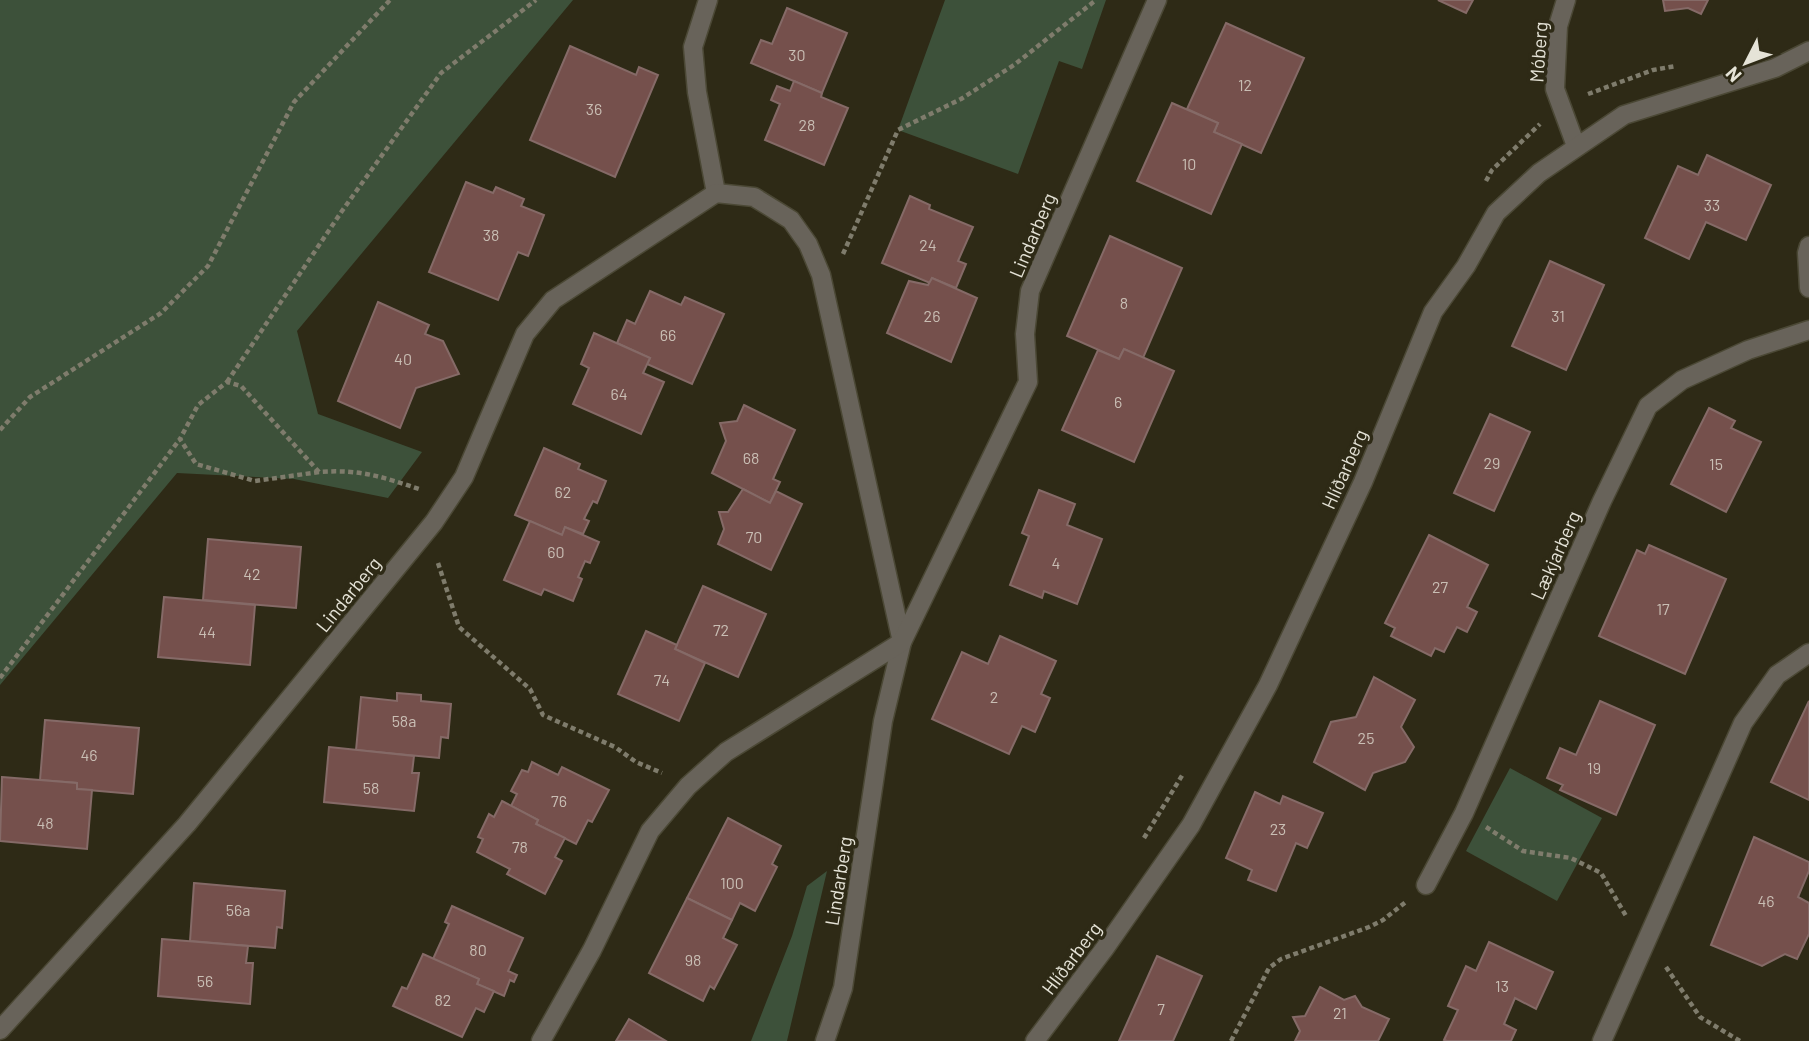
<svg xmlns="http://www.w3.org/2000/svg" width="1809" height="1041" font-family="Barlow,sans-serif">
<rect width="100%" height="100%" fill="#2e2a16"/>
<g fill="#3d513a">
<polygon points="0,0 573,0 297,331 318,414 422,452 388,498 294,479 177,473 0,685"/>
<polygon points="945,0 1106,0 1082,69 1059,61 1018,174 898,130"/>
<polygon points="1510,768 1602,818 1557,901 1466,851"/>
<polygon points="827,871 787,1041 751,1041 792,936 807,886"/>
</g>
<g fill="#75504c" stroke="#856a67" stroke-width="2">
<polygon points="1438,0 1473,0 1466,13"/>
<polygon points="1663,0 1708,0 1701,14 1688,8 1665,11"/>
<polygon points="787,8 847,33 822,93 751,63 761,40 772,44"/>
<polygon points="1226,23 1304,58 1261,153 1214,132 1218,123 1187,109"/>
<polygon points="570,46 636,75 639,67 658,75 615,177 530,140"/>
<polygon points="794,81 822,93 821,97 848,108 824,165 765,140 780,104 771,100 777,86 790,91"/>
<polygon points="1172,103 1218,123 1214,132 1242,144 1211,214 1137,181"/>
<polygon points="1707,155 1771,185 1746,240 1706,222 1689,259 1645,238 1678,166 1698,175"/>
<polygon points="466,182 493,193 496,187 524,199 521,206 544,215 528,256 518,252 498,300 429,272"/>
<polygon points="910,196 930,205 929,209 973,227 958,261 966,264 956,288 932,278 930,283 882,263"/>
<polygon points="1110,236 1182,268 1143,358 1124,349 1119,359 1067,336"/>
<polygon points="1550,261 1604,285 1566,370 1512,346"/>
<polygon points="932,278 977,298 951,362 887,333 909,281 928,285"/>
<polygon points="650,291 681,305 685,297 724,314 692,384 647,364 650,358 617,343 627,320 635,324"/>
<polygon points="378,302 429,325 425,334 443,341 459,374 416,388 400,428 338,401"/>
<polygon points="594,333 650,358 643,373 664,382 641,434 573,404 589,368 581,364"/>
<polygon points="1124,349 1174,371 1134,462 1062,430 1098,350 1119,359"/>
<polygon points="744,405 795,430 773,479 780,482 770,503 712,473 726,441 720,423 737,421"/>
<polygon points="1709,408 1735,421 1731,428 1761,442 1726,512 1671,484"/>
<polygon points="1490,414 1530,432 1494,511 1454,493"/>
<polygon points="544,448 580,464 578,469 606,481 597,503 593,501 584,519 589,521 583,534 565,527 562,535 515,515"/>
<polygon points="743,489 770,503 776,491 802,504 771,570 718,544 724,529 719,512 728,512"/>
<polygon points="1039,490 1075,504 1067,525 1102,539 1077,604 1044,591 1042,598 1010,585 1029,536 1022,533"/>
<polygon points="530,521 562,535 565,527 599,542 590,563 585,561 578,577 582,579 573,601 544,589 541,595 504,580"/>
<polygon points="1429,535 1488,565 1467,607 1477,612 1467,632 1457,627 1444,652 1435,648 1431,656 1391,636 1395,628 1385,623"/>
<polygon points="208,539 301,547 296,608 203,600"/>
<polygon points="1649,545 1726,579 1685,674 1599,636 1637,550 1645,554"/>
<polygon points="703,586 766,614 738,677 675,649"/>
<polygon points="164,597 255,605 250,665 158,657"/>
<polygon points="646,631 677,645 675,649 705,663 679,721 618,694"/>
<polygon points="1000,636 1056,661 1041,694 1050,698 1035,732 1022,726 1009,754 932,719 962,652 988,664"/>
<polygon points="1374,677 1415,700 1401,727 1414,747 1405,762 1373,773 1365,790 1314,762 1331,722 1356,717"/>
<polygon points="397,693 421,695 421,701 451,704 448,738 441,737 439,758 356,750 361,697 397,701"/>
<polygon points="1600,701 1655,725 1616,815 1560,790 1563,785 1547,778 1560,748 1576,755"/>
<polygon points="1809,701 1809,800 1771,782"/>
<polygon points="45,720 139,728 133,794 77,789 77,783 40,780"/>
<polygon points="329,747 414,756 412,773 419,773 414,811 324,802"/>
<polygon points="532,762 558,775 562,767 609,790 592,822 588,820 576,844 536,824 538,820 511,806 517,794 511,791 522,770 528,772"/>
<polygon points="2,777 77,783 77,789 92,790 87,849 0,841"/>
<polygon points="1255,792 1280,804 1283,796 1323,813 1307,848 1296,843 1276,891 1248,880 1252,870 1226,858"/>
<polygon points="502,801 538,820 536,824 565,838 555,857 562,861 545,894 507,874 510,869 477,852 483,839 478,837 489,814 494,817"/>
<polygon points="728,818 781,846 772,864 777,867 755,911 740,903 732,920 687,898"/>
<polygon points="1754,837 1809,862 1809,871 1798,897 1809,903 1809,934 1797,959 1785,954 1762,966 1711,945"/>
<polygon points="194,883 285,891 282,928 277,927 275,948 190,941"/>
<polygon points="687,898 732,920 723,938 737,945 714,989 710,986 703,1001 649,973"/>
<polygon points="452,906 523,938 508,971 517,975 514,982 510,980 504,996 477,984 479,979 433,959 449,924 445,922"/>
<polygon points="162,939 248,946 246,963 253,963 250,1004 158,996"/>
<polygon points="1489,942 1553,972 1536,1009 1515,998 1504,1024 1516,1030 1511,1041 1447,1041 1444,1040 1458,1010 1448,1006 1466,966 1476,971"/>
<polygon points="423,954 479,979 477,984 494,991 484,1012 476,1008 462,1037 393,1006 402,987 407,989"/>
<polygon points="1157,956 1202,976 1173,1041 1119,1041"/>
<polygon points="1320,987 1344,1000 1355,996 1362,1007 1389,1019 1378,1041 1295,1041 1300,1031 1293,1017 1305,1016"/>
<polygon points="629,1019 666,1041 616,1041"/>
</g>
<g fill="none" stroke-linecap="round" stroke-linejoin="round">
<g stroke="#4b4835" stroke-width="21">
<g id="minor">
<polyline points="708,0 693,47 697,92 716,193"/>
<polyline points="1566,0 1558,26 1555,89 1576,146"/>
<polyline points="1809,246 1807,253 1809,288"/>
<polyline points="1426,885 1464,813 1602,501 1648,406 1682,380 1748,350 1809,330"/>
<polyline points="0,1030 187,824 434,522 464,477 525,334 553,300 716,193 754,197 791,220 808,244 821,275 902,642 883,721 843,988 825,1041"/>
<polyline points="541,1041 592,950 650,831 688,786 726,752 902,642 1028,382 1025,334 1030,291 1157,0"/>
<polyline points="1602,1041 1743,723 1777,675 1809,653"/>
</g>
</g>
<g stroke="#4b4835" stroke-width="21">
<polyline id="tertiary" points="1035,1041 1105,948 1191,825 1268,685 1363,482 1433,312 1466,266 1496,213 1539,173 1624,115 1775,68 1809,51"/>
</g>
<g stroke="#7f7c6c" stroke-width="4.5" stroke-dasharray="5 3.5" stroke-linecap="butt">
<polyline points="1588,94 1653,70 1676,66"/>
<polyline points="1486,181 1492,170 1540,124"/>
<polyline points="843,254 898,130 961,99 1014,65 1096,0"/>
<polyline points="227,382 342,211 441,73 536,0"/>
<polyline points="0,430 30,397 161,313 208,266 294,102 390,0"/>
<path d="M319,472L255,481L196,464L180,439L198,405L227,382L241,386L319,472C361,469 383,477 422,490"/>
<polyline points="438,563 459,627 530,689 543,715 615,747 636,762 662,773"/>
<polyline points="0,678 180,439"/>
<polyline points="1486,827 1523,851 1571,858 1601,873 1626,916"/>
<polyline points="1144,838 1183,774"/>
<polyline points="1666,967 1700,1017 1740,1041"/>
<polyline points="1231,1041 1269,968 1281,959 1369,927 1383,920 1407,901"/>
</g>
<use href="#minor" stroke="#68635a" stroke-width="18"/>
<use href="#tertiary" stroke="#68635a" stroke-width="18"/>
</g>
<g text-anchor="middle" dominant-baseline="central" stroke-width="7" stroke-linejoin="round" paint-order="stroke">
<g font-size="16" fill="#c9beb4">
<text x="797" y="54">30</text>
<text x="1245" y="84">12</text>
<text x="594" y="108">36</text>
<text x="807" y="124">28</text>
<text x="1189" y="163">10</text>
<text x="1712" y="204">33</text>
<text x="491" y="234">38</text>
<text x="928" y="244">24</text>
<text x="1124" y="302">8</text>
<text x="932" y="315">26</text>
<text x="1558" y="315">31</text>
<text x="668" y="334">66</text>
<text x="403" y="358">40</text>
<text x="619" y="393">64</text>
<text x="1118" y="401">6</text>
<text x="751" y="457">68</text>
<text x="1492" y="462">29</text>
<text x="1716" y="463">15</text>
<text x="563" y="491">62</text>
<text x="754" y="536">70</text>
<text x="556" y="551">60</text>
<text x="1056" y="562">4</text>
<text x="252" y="573">42</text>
<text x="1440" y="586">27</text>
<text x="1663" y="608">17</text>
<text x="721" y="629">72</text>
<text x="207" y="631">44</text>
<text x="662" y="679">74</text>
<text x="994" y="696">2</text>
<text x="404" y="720">58a</text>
<text x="1366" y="737">25</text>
<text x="89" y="754">46</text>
<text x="1594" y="767">19</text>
<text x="371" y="787">58</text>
<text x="559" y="800">76</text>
<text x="45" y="822">48</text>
<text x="1278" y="828">23</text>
<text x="520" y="846">78</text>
<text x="732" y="882">100</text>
<text x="1766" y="900">46</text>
<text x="238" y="909">56a</text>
<text x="478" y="949">80</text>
<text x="693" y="959">98</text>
<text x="205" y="980">56</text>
<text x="1502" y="985">13</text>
<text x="443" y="999">82</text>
<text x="1161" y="1008">7</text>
<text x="1340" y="1012">21</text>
</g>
<g font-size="19" fill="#e5e3d7" stroke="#2e2a16">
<text transform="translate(1538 52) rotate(-86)">Móberg</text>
<text transform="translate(1032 235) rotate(-67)">Lindarberg</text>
<text transform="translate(1344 469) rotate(-66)">Hlíðarberg</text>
<text transform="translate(1555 555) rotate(-66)">Lækjarberg</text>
<text transform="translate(348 594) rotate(-51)">Lindarberg</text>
<text transform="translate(838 881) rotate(-81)">Lindarberg</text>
<text transform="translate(1071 958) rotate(-53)">Hlíðarberg</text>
</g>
</g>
<g transform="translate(1746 63) rotate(228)" stroke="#2e2a16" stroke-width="5" paint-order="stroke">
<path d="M0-5L12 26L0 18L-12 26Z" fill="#e5e3d7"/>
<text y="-10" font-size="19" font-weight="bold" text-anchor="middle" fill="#e5e3d7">N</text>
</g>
</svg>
